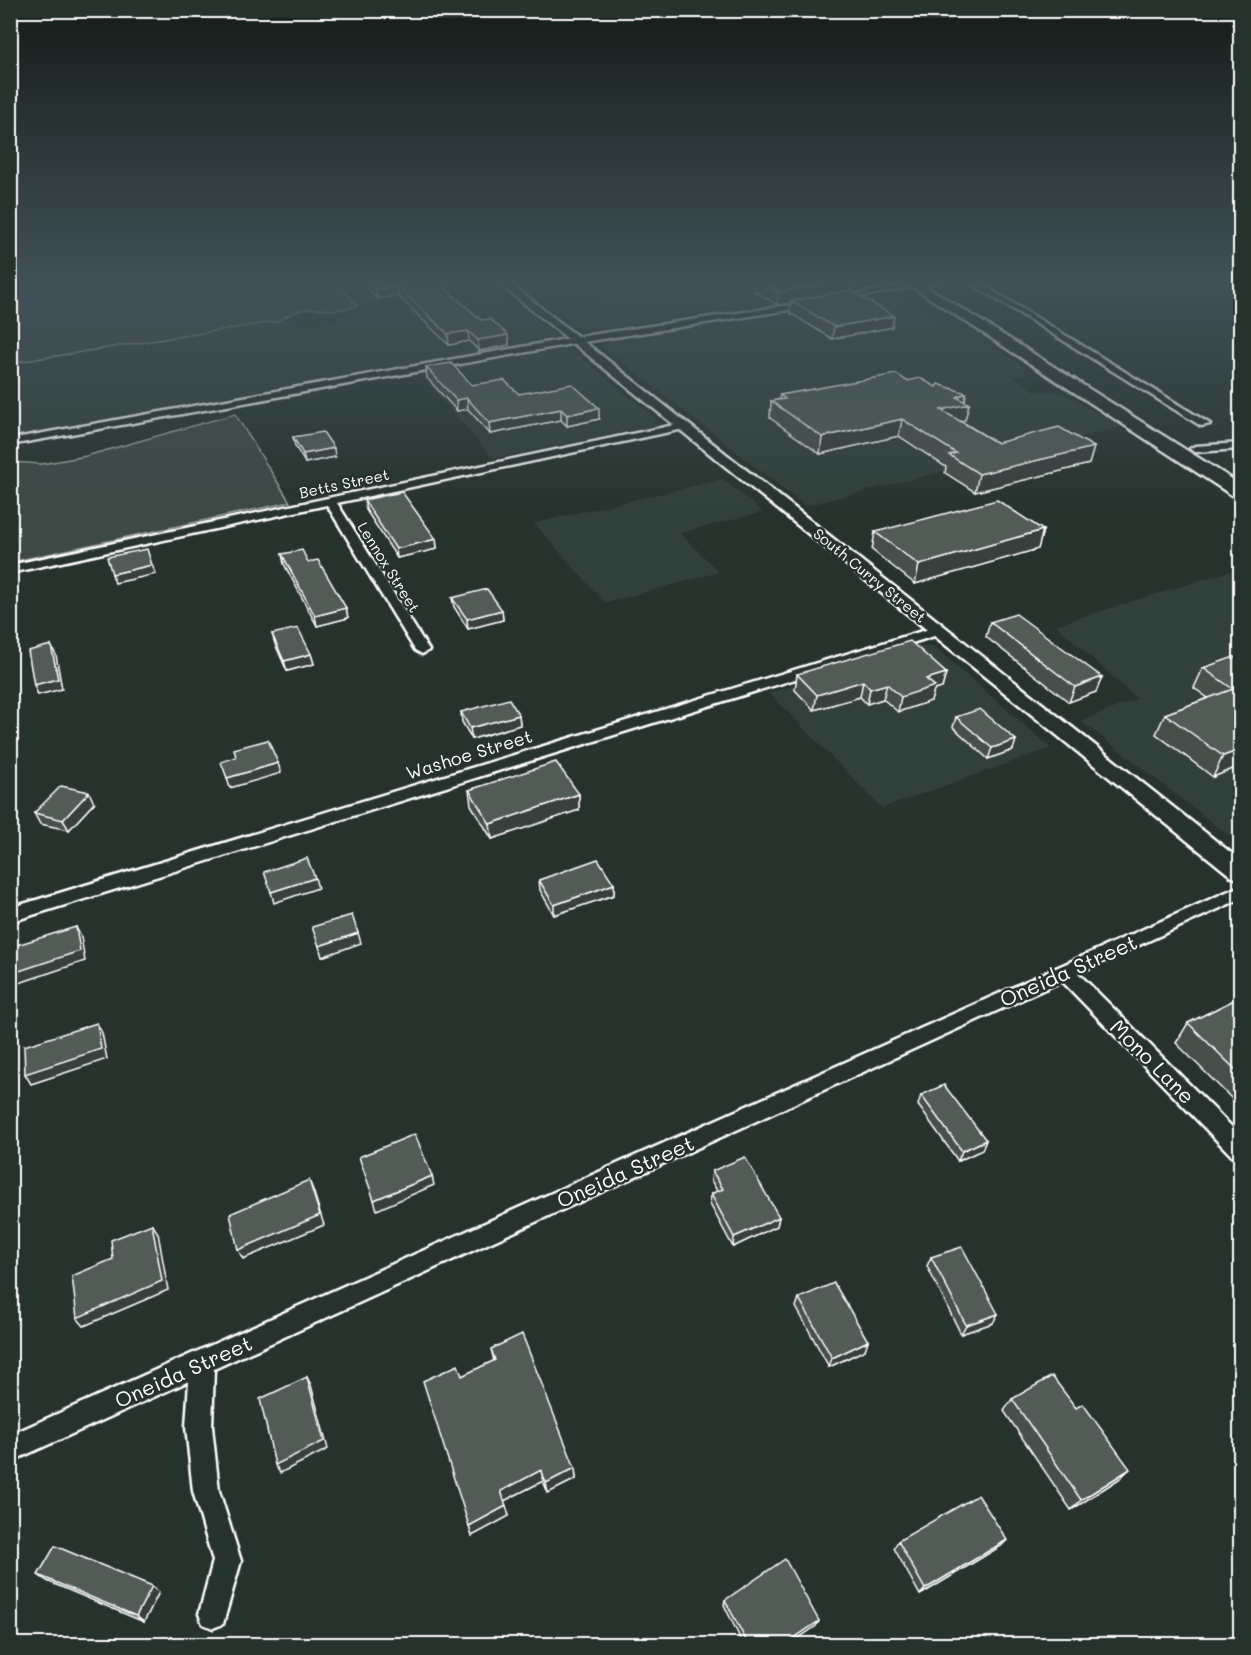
<svg xmlns="http://www.w3.org/2000/svg" width="1251" height="1655" font-family="Mali,sans-serif">
<rect width="100%" height="100%" fill="#26332d"/>
<filter id="ink" filterUnits="userSpaceOnUse"><feTurbulence type="fractalNoise" baseFrequency=".0167" numOctaves="2"/><feDisplacementMap in="SourceGraphic" scale="12" xChannelSelector="R" yChannelSelector="G"/><feConvolveMatrix kernelMatrix="1 2 1 2 8 2 1 2 1" color-interpolation-filters="sRGB"/></filter>
<g filter="url(#ink)">
<g fill="#333f3a">
<polygon points="380,280 483,280 489,285 358,306 340,286"/>
<polygon points="658,280 874,280 856,290 594,331 578,328 549,305 666,286"/>
<polygon points="499,292 554,336 547,342 11,436 11,363 286,320 293,325 323,324 339,317"/>
<polygon points="900,295 950,329 958,328 977,332 988,344 1024,367 1026,373 1014,377 1035,391 1056,391 1066,394 1121,427 805,506 602,346 606,342"/>
<polygon points="554,348 573,350 657,420 650,427 493,459 419,373"/>
<polygon points="723,479 763,512 680,533 719,572 605,603 534,523"/>
<polygon points="1240,568 1240,844 1081,721 1137,699 1056,625"/>
<polygon points="920,646 934,647 1051,748 882,808 769,693"/>
</g>
<g fill="#3e4944" stroke="#9ea4a2" stroke-width="1.5">
<path d="M11,280H334L358,306C350,307 342,310 334,310C308,309 303,305 279,321L11,363Z"/>
<polygon points="235,414 290,502 11,562 11,462 42,464 86,456"/>
</g>
<g fill="none" stroke-linecap="round" stroke-linejoin="round">
<g stroke="#fff" stroke-width="5">
<g id="minor">
<polygon points="933,280 949,280 836,301 832,299"/>
<polygon points="966,280 975,280 1210,424 1201,426"/>
<polygon points="811,302 814,302 814,306 577,343 10,445 10,439 577,337"/>
<polygon points="684,423 688,424 688,428 337,503 429,650 422,654 415,650 327,505 10,573 10,565"/>
<polygon points="1240,443 1240,449 1195,452 1190,449 1195,446"/>
<polygon points="939,626 944,627 946,630 944,633 10,922 10,908"/>
<polygon points="1240,886 1240,899 1078,973 1240,1135 1240,1159 1232,1156 1062,981 214,1369 212,1427 219,1491 241,1561 223,1624 213,1628 203,1624 199,1614 213,1561 193,1491 186,1427 189,1381 10,1462 10,1435"/>
</g>
</g>
<g stroke="#fff" stroke-width="5">
<polygon id="tertiary" points="495,280 506,280 1240,860 1240,879 1232,877"/>
</g>
<g stroke="#fff" stroke-width="5">
<polygon id="primary" points="902,280 916,280 1240,484 1240,497 1233,496"/>
</g>
<use href="#minor" fill="#26332d" fill-rule="evenodd"/>
<use href="#tertiary" fill="#26332d" fill-rule="evenodd"/>
<use href="#primary" fill="#26332d" fill-rule="evenodd"/>
</g>
<g fill="#464f4b" stroke="#fff" stroke-width="1.5">
<polygon points="362,280 455,280 456,283 442,285 481,320 508,335 509,345 479,351 469,341 449,345 398,296 377,299 363,283"/>
<polygon points="754,280 858,280 850,290 894,316 892,327 832,339 790,313 791,303 777,305 753,290"/>
<polygon points="426,367 472,385 519,394 599,419 567,426 561,420 490,434 468,409 457,411 427,378"/>
<polygon points="936,387 966,393 965,401 969,404 965,420 961,421 997,443 1094,447 1089,464 975,492 945,473 946,467 899,436 820,454 770,418 771,401 779,400 780,395"/>
<polygon points="293,437 335,457 305,463 295,446"/>
<polygon points="364,500 436,539 437,549 397,558 366,510"/>
<polygon points="1043,530 1038,549 915,584 872,550 875,532"/>
<polygon points="282,554 308,562 346,608 348,618 317,626 284,564"/>
<polygon points="452,598 502,610 503,620 468,629 454,607"/>
<polygon points="990,622 1102,677 1096,692 1069,702 986,637"/>
<polygon points="272,634 311,654 314,664 287,671 275,644"/>
<polygon points="1240,661 1240,766 1213,777 1156,734 1165,714 1208,698 1194,688 1203,668"/>
<polygon points="946,673 942,688 934,690 931,701 898,712 883,699 867,704 860,697 814,710 795,690 797,674"/>
<polygon points="461,712 519,715 520,725 472,739 462,722"/>
<polygon points="956,717 1013,750 988,759 953,727"/>
<polygon points="469,790 579,794 579,810 492,839 471,805"/>
<polygon points="94,803 69,830 40,824 34,813"/>
<polygon points="539,880 614,884 614,895 554,915 540,890"/>
<polygon points="1240,997 1240,1107 1176,1043 1188,1023"/>
<polygon points="921,1095 986,1140 982,1150 958,1161 918,1105"/>
<polygon points="712,1171 779,1217 777,1226 733,1247 710,1204 711,1194 717,1191 711,1180"/>
<polygon points="931,1257 993,1323 961,1334 927,1266"/>
<polygon points="799,1298 865,1350 829,1367 796,1307"/>
<polygon points="491,1349 575,1468 576,1479 548,1493 543,1481 504,1501 509,1516 472,1536 469,1526 462,1376 494,1361"/>
<polygon points="1012,1399 1119,1479 1071,1510 1004,1411"/>
<polygon points="1007,1540 1001,1546 920,1595 894,1548 898,1541"/>
<polygon points="38,1575 159,1592 144,1622 47,1581"/>
<polygon points="725,1600 819,1621 816,1626 790,1644 743,1644 724,1605"/>
</g>
<g fill="#39403d" stroke="#fff" stroke-width="1.5">
<polygon points="433,280 455,280 456,283 434,286"/>
<polygon points="850,280 858,280 848,293 791,301 791,303 777,305 779,292"/>
<polygon points="397,286 398,296 377,299 376,289"/>
<polygon points="894,316 892,327 832,339 834,327"/>
<polygon points="468,331 469,341 449,345 448,334"/>
<polygon points="508,335 509,345 479,351 478,340"/>
<polygon points="966,393 964,405 969,404 965,420 938,427 941,410 957,397"/>
<polygon points="467,398 468,409 457,411 456,400"/>
<polygon points="599,408 599,419 567,426 567,415"/>
<polygon points="561,409 561,420 490,434 489,423"/>
<polygon points="902,419 899,436 820,454 822,437"/>
<polygon points="1094,447 1089,464 975,492 979,474"/>
<polygon points="334,448 335,457 305,463 303,454"/>
<polygon points="1043,530 1038,549 915,584 919,565"/>
<polygon points="436,539 437,549 397,558 396,549"/>
<polygon points="152,565 156,574 115,583 112,574"/>
<polygon points="346,608 348,618 317,626 315,616"/>
<polygon points="502,610 503,620 468,629 467,619"/>
<polygon points="51,645 56,655 62,689 38,695 34,685"/>
<polygon points="311,654 314,664 287,671 284,661"/>
<polygon points="946,673 942,688 934,690 931,701 898,712 901,697 926,679"/>
<polygon points="1102,677 1096,692 1069,702 1075,687"/>
<polygon points="863,681 860,697 814,710 817,695"/>
<polygon points="887,684 883,699 867,704 870,689"/>
<polygon points="519,715 520,725 472,739 470,728"/>
<polygon points="1016,740 1013,750 988,759 992,748"/>
<polygon points="1240,750 1240,766 1213,777 1223,756"/>
<polygon points="278,763 281,773 230,788 227,778"/>
<polygon points="89,792 94,803 69,830 63,820"/>
<polygon points="579,794 579,810 492,839 490,824"/>
<polygon points="315,878 318,888 274,903 271,892"/>
<polygon points="614,884 614,895 554,915 554,905"/>
<polygon points="76,927 81,937 85,961 19,983 13,973"/>
<polygon points="358,933 361,943 322,957 319,946"/>
<polygon points="97,1023 102,1033 107,1059 31,1084 25,1074"/>
<polygon points="986,1140 982,1150 958,1161 962,1151"/>
<polygon points="432,1176 434,1185 377,1210 374,1200"/>
<polygon points="309,1180 313,1190 324,1225 243,1259 238,1250"/>
<polygon points="779,1217 777,1226 733,1247 734,1237"/>
<polygon points="152,1224 158,1233 168,1290 84,1326 77,1318"/>
<polygon points="998,1314 993,1323 961,1334 966,1325"/>
<polygon points="868,1341 865,1350 829,1367 832,1358"/>
<polygon points="307,1377 311,1385 328,1449 280,1473 275,1465"/>
<polygon points="575,1468 576,1479 548,1493 546,1483"/>
<polygon points="1130,1469 1119,1479 1071,1510 1081,1500"/>
<polygon points="541,1470 543,1481 504,1501 501,1491"/>
<polygon points="506,1506 509,1516 472,1536 469,1526"/>
<polygon points="1007,1540 1001,1546 920,1595 925,1589"/>
<polygon points="152,1586 159,1592 144,1622 136,1616"/>
<polygon points="819,1621 816,1626 790,1644 785,1644"/>
</g>
<g fill="#515c57" stroke="#fff" stroke-width="1.5">
<polygon points="367,280 436,280 481,320 490,319 508,335 478,340 468,331 448,334 397,286 376,289"/>
<polygon points="758,280 850,280 779,292"/>
<polygon points="850,290 894,316 834,327 791,301"/>
<polygon points="451,363 472,385 504,380 519,394 572,384 599,408 567,415 561,409 489,423 467,398 456,400 426,367"/>
<polygon points="896,374 907,381 920,378 936,387 938,384 966,393 957,397 969,404 941,410 997,443 1059,427 1094,447 979,474 949,455 956,453 902,419 822,437 771,401 785,399 780,395"/>
<polygon points="323,432 334,448 303,454 293,437"/>
<polygon points="402,492 436,539 396,549 364,500"/>
<polygon points="997,500 1043,530 919,565 875,532"/>
<polygon points="147,549 152,565 112,574 107,557"/>
<polygon points="302,550 308,562 318,560 346,608 315,616 282,554"/>
<polygon points="487,589 502,610 467,619 452,598"/>
<polygon points="1016,614 1102,677 1075,687 990,622"/>
<polygon points="298,628 311,654 284,661 272,634"/>
<polygon points="910,641 946,673 926,679 935,686 901,697 887,684 870,689 863,681 817,695 797,674"/>
<polygon points="51,645 58,679 34,685 28,651"/>
<polygon points="1234,657 1240,661 1240,750 1223,756 1165,714 1233,689 1203,668"/>
<polygon points="509,699 519,715 470,728 461,712"/>
<polygon points="980,709 1016,740 992,748 956,717"/>
<polygon points="268,740 278,763 227,778 221,762 236,757 234,749"/>
<polygon points="556,762 579,794 490,824 469,790"/>
<polygon points="61,786 89,792 63,820 34,813"/>
<polygon points="307,858 315,878 271,892 264,872"/>
<polygon points="598,859 614,884 554,905 539,880"/>
<polygon points="352,915 358,933 319,946 312,927"/>
<polygon points="76,927 80,951 13,973 10,947"/>
<polygon points="1240,997 1240,1074 1188,1023"/>
<polygon points="97,1023 101,1049 25,1074 24,1046"/>
<polygon points="944,1085 986,1140 962,1151 921,1095"/>
<polygon points="415,1134 432,1176 374,1200 359,1157"/>
<polygon points="745,1157 779,1217 734,1237 711,1194 723,1189 712,1171"/>
<polygon points="309,1180 320,1215 238,1250 230,1214"/>
<polygon points="152,1224 162,1281 77,1318 72,1276 113,1259 111,1240"/>
<polygon points="962,1247 998,1314 966,1325 931,1257"/>
<polygon points="834,1283 868,1341 832,1358 799,1298"/>
<polygon points="522,1334 575,1468 546,1483 541,1470 501,1491 506,1506 469,1526 423,1381 458,1365 462,1376 495,1360 491,1349"/>
<polygon points="1052,1376 1076,1408 1083,1404 1130,1469 1081,1500 1012,1399"/>
<polygon points="307,1377 324,1441 275,1465 260,1399"/>
<polygon points="978,1495 1007,1540 925,1589 898,1541"/>
<polygon points="55,1546 152,1586 136,1616 38,1575"/>
<polygon points="785,1559 819,1621 785,1644 748,1644 725,1600"/>
</g>
</g>
<linearGradient id="sky" x2="0" y2="1"><stop stop-color="#151c19"/><stop offset="0.55" stop-color="#415057"/><stop offset="1" stop-color="#415057" stop-opacity="0"/></linearGradient>
<rect width="1251" height="511" fill="url(#sky)"/>
<g text-anchor="middle" dominant-baseline="central" stroke-width="5" stroke-linejoin="round" paint-order="stroke">
<g font-size="15" fill="#fff" stroke="#26332d">
<text transform="translate(344 483) rotate(-12)">Betts Street</text>
<text transform="translate(389 567) rotate(58)">Lennox Street</text>
<text transform="translate(870 575) rotate(39)">South Curry Street</text>
</g>
<g font-size="18" fill="#fff" stroke="#26332d">
<text transform="translate(469 754) rotate(-17)">Washoe Street</text>
</g>
<g font-size="21" fill="#fff" stroke="#26332d">
<text transform="translate(1068 970) rotate(-24)">Oneida Street</text>
<text transform="translate(1153 1061) rotate(45)">Mono Lane</text>
<text transform="translate(625 1171) rotate(-24)">Oneida Street</text>
<text transform="translate(183 1371) rotate(-24)">Oneida Street</text>
</g>
</g>
<rect width="1251" height="1655" fill="none" stroke="#26332d" stroke-width="36"/>
<rect x="18" y="18" width="1215" height="1619" fill="none" stroke="#fff" stroke-width="2" filter="url(#ink)"/>
</svg>
